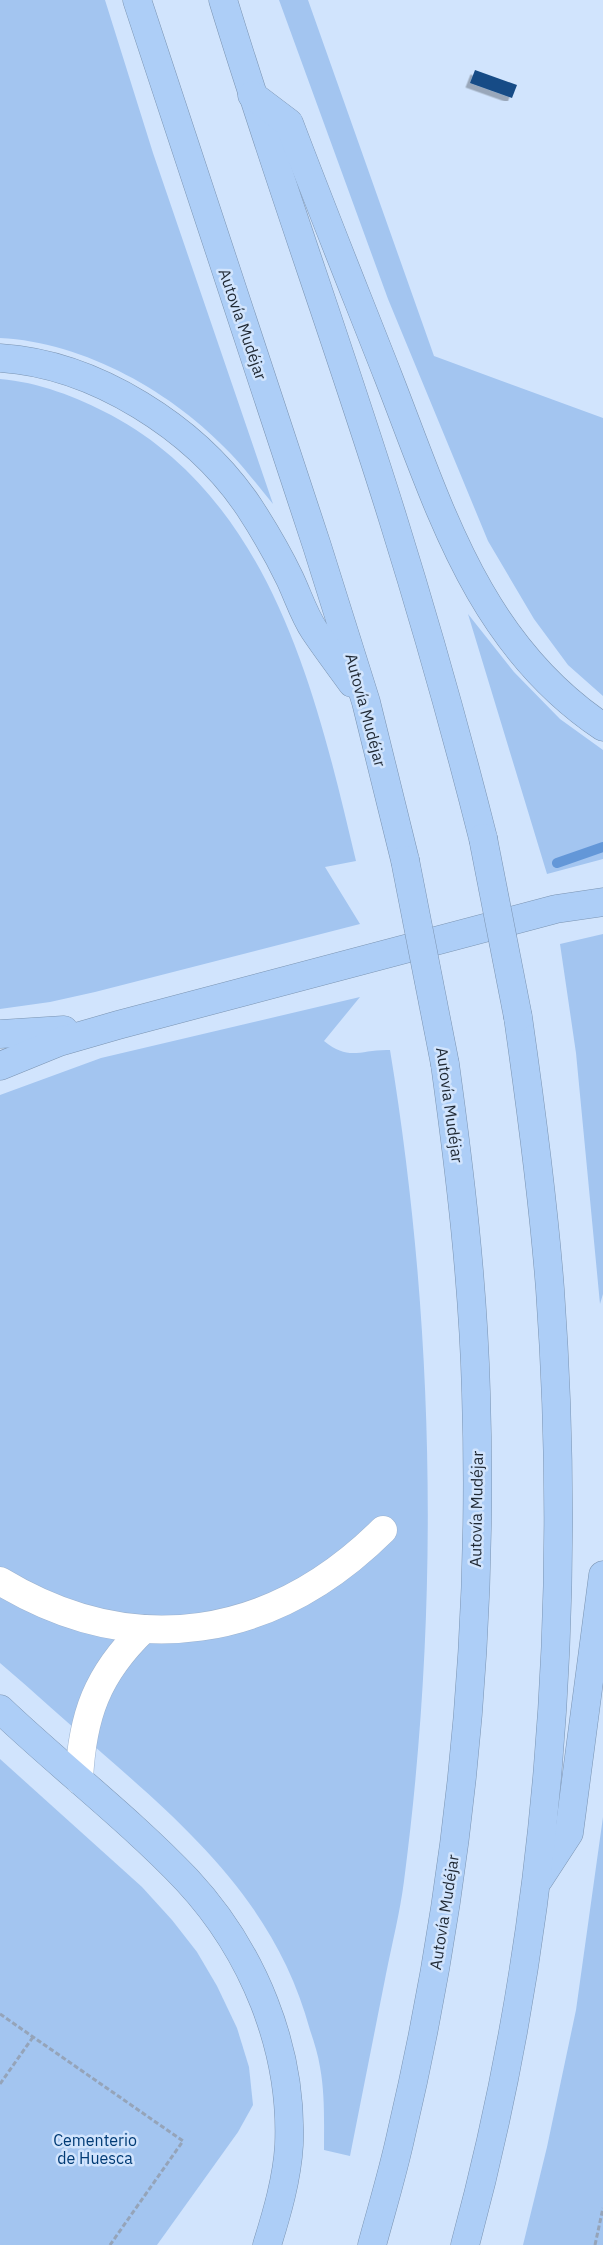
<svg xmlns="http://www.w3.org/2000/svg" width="603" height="2245" font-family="'IBM Plex Sans',sans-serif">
<defs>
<filter id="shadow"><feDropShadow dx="-4.5" dy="4.5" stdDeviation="0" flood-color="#0004"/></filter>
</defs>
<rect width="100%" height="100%" fill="#d1e4fd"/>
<g fill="#a3c5f0">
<path d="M0,0H105L153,153L273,504C259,487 246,470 231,454C174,393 85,342 0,338Z"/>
<polygon points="279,0 308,0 434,356 603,418 603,696 568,665 534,619 488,541 388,299"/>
<path d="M0,379C38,382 77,397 111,415C273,502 317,697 356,861L325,867L360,924L95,992L50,1002L0,1009Z"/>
<polygon points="468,614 514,672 560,719 603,750 603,859 547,874"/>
<polygon points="603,934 603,1294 600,1304 576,1053 560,944"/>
<path d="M360,997L324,1041C350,1062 360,1049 390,1050C435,1324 440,1606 404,1881C400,1912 392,1944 386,1974C374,2035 362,2095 350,2156L324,2150C324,2122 325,2094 320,2067C318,2054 314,2042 310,2030C277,1908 194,1833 102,1753C68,1723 34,1692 0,1663V1095L101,1058Z"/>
<polygon points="0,1759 142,1887 172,1920 197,1952 217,1986 237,2028 249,2067 253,2105 238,2132 157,2245 0,2245"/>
<polygon points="603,1817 603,2245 523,2245 547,2147 576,2010"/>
</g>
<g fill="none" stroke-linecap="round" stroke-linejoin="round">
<polyline stroke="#6397d8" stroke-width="10" points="557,863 603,847"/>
</g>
<polygon fill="#174c86" filter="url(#shadow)" points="475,70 517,85 512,98 470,83"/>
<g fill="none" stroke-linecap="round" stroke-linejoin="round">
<g stroke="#9cb3d0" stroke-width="29">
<g id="minor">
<path d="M0,1581C134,1662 273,1639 383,1530"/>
<path d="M79,1780C82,1716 97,1674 144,1629"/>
</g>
</g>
<g stroke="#7b94b2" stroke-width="29">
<g id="highway">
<polyline points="137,0 317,546 366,702 405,860"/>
<path d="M223,0C276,174 339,345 393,519C426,625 456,731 483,838"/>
<path d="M252,95L289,123C321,208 355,292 388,376C440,509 478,643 603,727"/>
<path d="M0,358C95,364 196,428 249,507C264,530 278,554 290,579C298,596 304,615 314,630C326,648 339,665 352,683"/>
<polyline points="0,1034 64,1030"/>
<polyline points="0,1066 59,1042 118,1025 556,909 603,902"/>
<path d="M0,1709C61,1767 129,1819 187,1880C253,1951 293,2048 289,2145C287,2179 277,2213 267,2245"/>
<polyline points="539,1879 569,1833 603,1575"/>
<path d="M372,2245C382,2208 393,2172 401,2135C458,1893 484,1641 476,1392C473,1282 460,1173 445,1064"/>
<path d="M465,2245C549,1935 573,1609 550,1289C543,1198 531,1108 518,1017"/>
</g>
</g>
<g stroke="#95a4b9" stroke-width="3" stroke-dasharray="5 2.5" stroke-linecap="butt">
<polyline points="0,2014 183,2141 110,2245"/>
<polyline points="0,2084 33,2037"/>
<polyline points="595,2245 603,2208"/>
</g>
<use href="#minor" stroke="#fff" stroke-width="28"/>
<use href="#highway" stroke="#adcef7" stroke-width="28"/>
<g stroke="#7b94b2" stroke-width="29" stroke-linecap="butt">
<g id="highway-bridge">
<polyline points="483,838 518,1017"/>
<polyline points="405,860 445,1064"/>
</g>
</g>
<use href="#highway-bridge" stroke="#adcef7" stroke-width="28"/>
</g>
<g text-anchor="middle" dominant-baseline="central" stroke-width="5" stroke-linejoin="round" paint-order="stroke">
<g font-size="16" fill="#1f2833" stroke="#d1e4fd">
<text transform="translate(243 324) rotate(71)">Autovía Mudéjar</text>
<text transform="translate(366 710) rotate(75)">Autovía Mudéjar</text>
<text transform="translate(450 1105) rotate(82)">Autovía Mudéjar</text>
<text transform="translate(476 1509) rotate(-89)">Autovía Mudéjar</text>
<text transform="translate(444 1912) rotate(-81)">Autovía Mudéjar</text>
</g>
<g font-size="16" fill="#013b75" stroke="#d1e4fd">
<text x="95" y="2140">Cementerio<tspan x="95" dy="18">de Huesca</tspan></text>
</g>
</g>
</svg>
